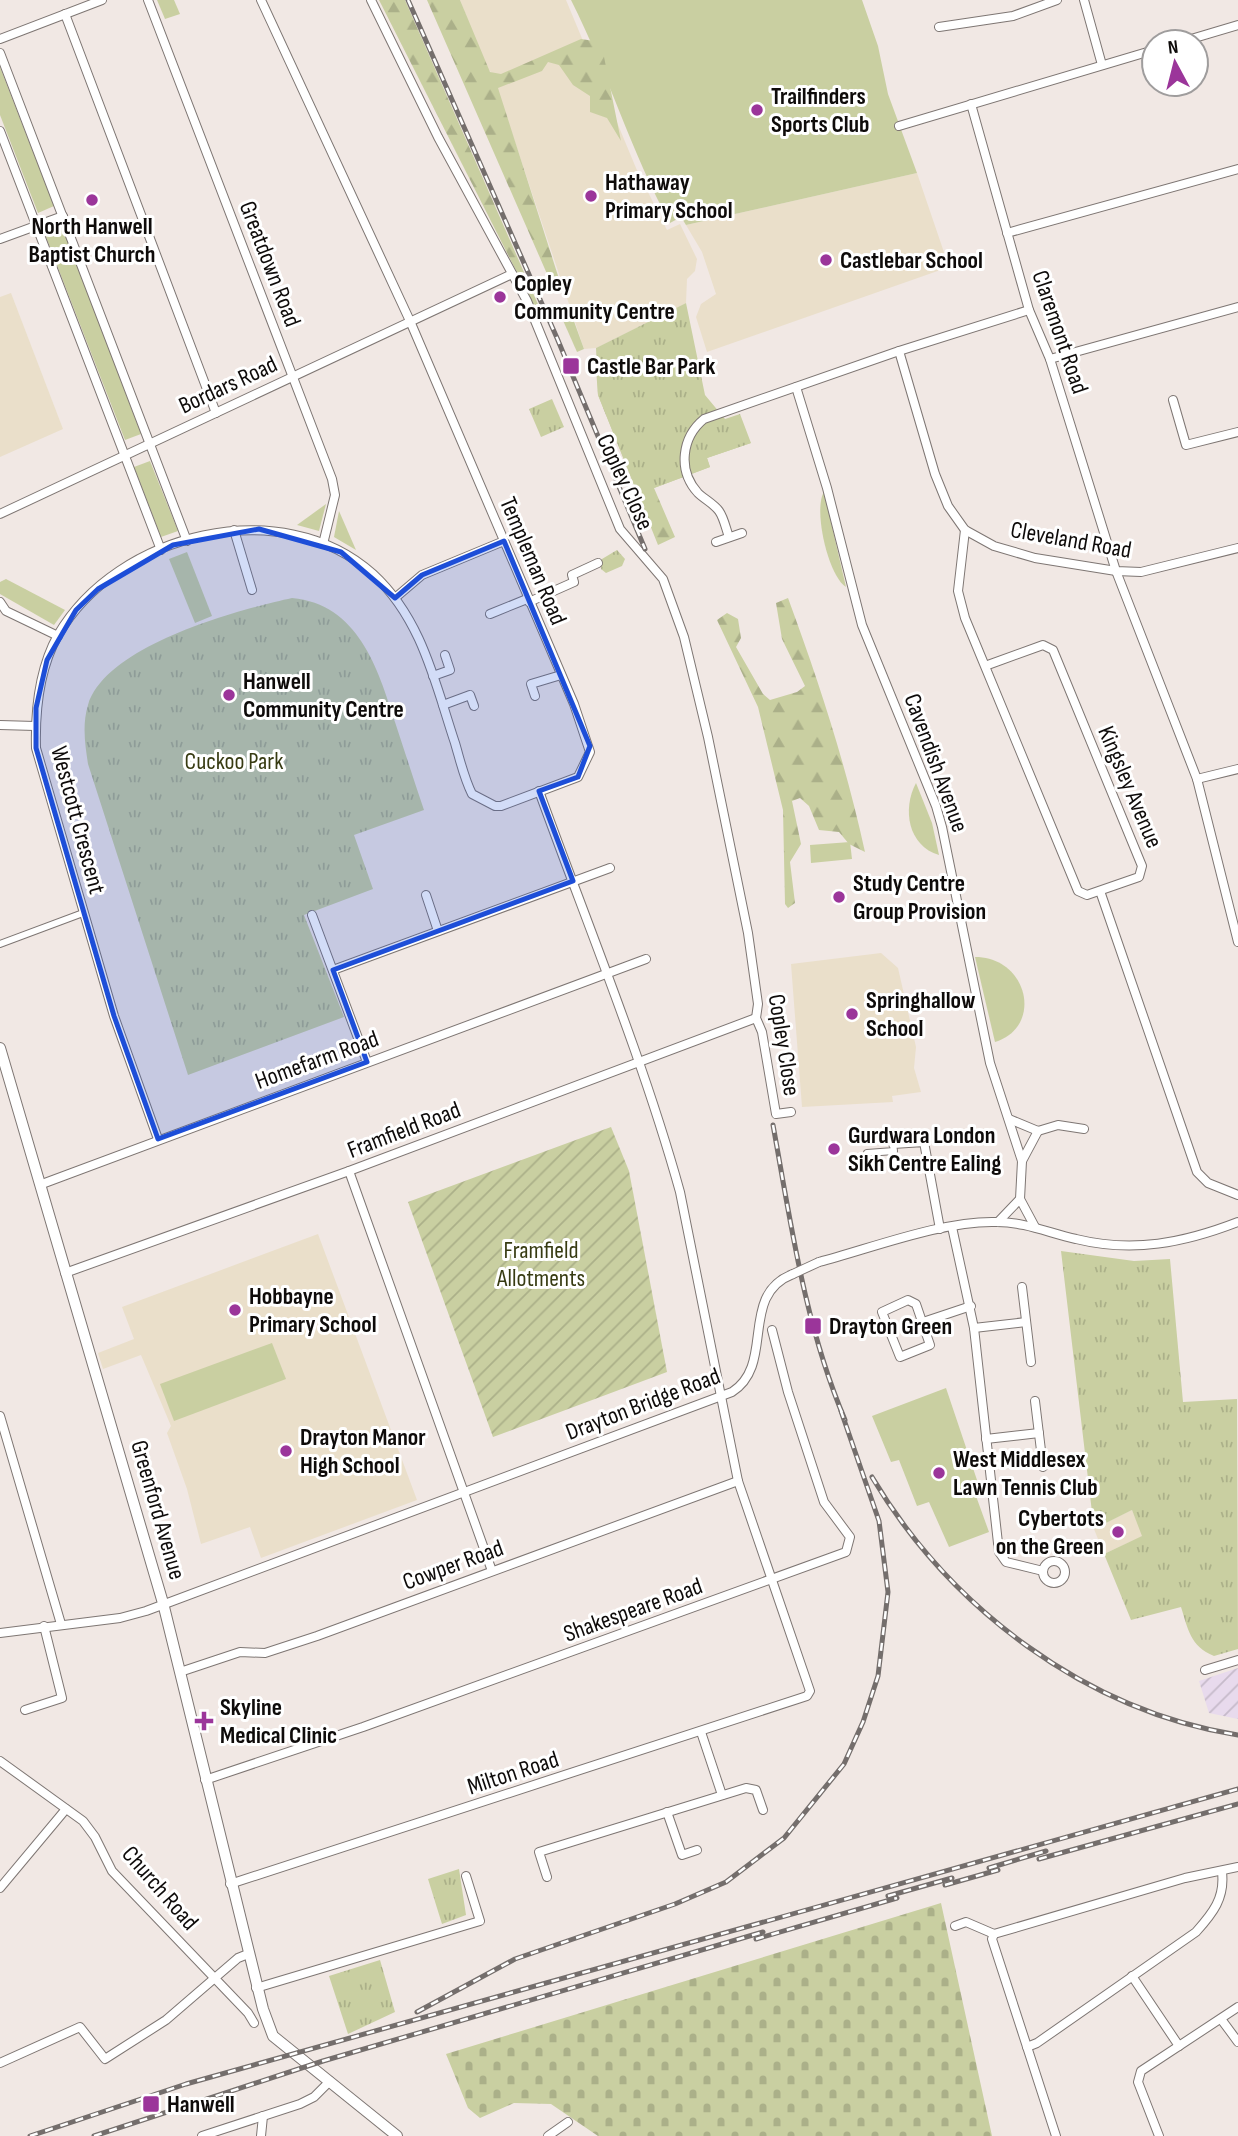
<svg xmlns="http://www.w3.org/2000/svg" width="1238" height="2136" font-family="'Sofia Sans Condensed',sans-serif">
<defs>
<pattern id="industrial-furrows" width="10" height="10" patternUnits="userSpaceOnUse" patternTransform="scale(1.75)"><rect width="10" height="10" fill="#e8daed"/><path d="M-1 1l2-2M0 10L10 0M9 11l2-2" fill="none" stroke="#c6baca"/></pattern>
<pattern id="forest-firs" width="22" height="20" patternUnits="userSpaceOnUse" patternTransform="scale(1.75)"><rect width="22" height="20" fill="#c9cfa1"/><path d="M5 1l3.5 6h-7zM16 11l3.5 6h-7z" fill="#abb089"/></pattern>
<pattern id="cemetery-stones" width="16" height="16" patternUnits="userSpaceOnUse" patternTransform="scale(1.75)"><rect width="16" height="16" fill="#c9cfa1"/><path d="M2 7V4a2 2 0 0 1 4 0v3zM10 15v-3a2 2 0 0 1 4 0v3z" fill="#abb089"/></pattern>
<pattern id="park-tufts" width="24" height="20" patternUnits="userSpaceOnUse" patternTransform="scale(1.75)"><rect width="24" height="20" fill="#c9cfa1"/><path d="M3 7l-1-3M5 7V3M7 7l1-3M15 17l-1-3M17 17v-4M19 17l1-3" fill="none" stroke="#abb089"/></pattern>
<pattern id="garden-furrows" width="10" height="10" patternUnits="userSpaceOnUse" patternTransform="scale(1.75)"><rect width="10" height="10" fill="#c9cfa1"/><path d="M-1 1l2-2M0 10L10 0M9 11l2-2" fill="none" stroke="#abb089"/></pattern>
</defs>
<rect width="100%" height="100%" fill="#f1e8e4"/>
<polygon fill="url(#industrial-furrows)" points="1238,1668 1238,1719 1209,1713 1199,1681"/>
<g fill="#eadfca">
<polygon points="460,0 566,0 636,168 667,230 680,224 697,259 695,271 687,279 686,303 596,348 584,349 492,73 486,68"/>
<polygon points="917,173 949,267 707,352 696,317 701,304 716,294 702,252 686,225"/>
<polygon points="11,293 63,429 0,457 0,297"/>
<polygon points="881,953 898,968 916,1047 914,1068 921,1092 892,1096 893,1102 802,1107 791,964"/>
<polygon points="318,1234 417,1500 261,1558 250,1527 201,1544 187,1489 167,1433 171,1426 141,1355 103,1369 98,1353 134,1339 122,1307"/>
<polygon points="1132,1510 1143,1536 1104,1554 1094,1529"/>
</g>
<g fill="#c9cfa1">
<polygon points="157,0 174,0 180,14 165,19"/>
<path d="M571,0H862L878,46L888,94L917,173L686,225L681,217L670,223C631,152 608,73 571,0Z"/>
<polygon points="0,67 54,206 38,213 0,115"/>
<polygon points="62,225 141,434 125,440 44,232"/>
<polygon points="150,461 178,531 161,537 134,467"/>
<path d="M824,492L846,587C828,576 813,509 824,492Z"/>
<polygon points="326,504 319,531 297,525"/>
<polygon points="339,511 356,550 334,537"/>
<polygon points="187,552 212,616 195,623 169,559"/>
<polygon points="6,579 65,610 54,625 0,594 0,582"/>
<path d="M916,783L932,823L939,855C908,846 902,809 916,783Z"/>
<polygon points="850,842 852,859 811,863 810,845"/>
<path d="M975,957C1028,957 1044,1027 995,1042Z"/>
<polygon points="272,1343 286,1379 174,1421 160,1384"/>
<polygon points="946,1388 978,1483 972,1485 989,1532 949,1547 929,1502 917,1506 899,1460 891,1462 872,1416"/>
</g>
<g fill="url(#forest-firs)">
<polygon points="379,0 405,0 544,318 540,318"/>
<polygon points="427,0 460,0 490,72 501,74 581,39 601,42 621,141 607,118 590,112 590,96 573,85 559,65 548,62 542,71 498,88 560,282 551,283"/>
<polygon points="571,313 584,349 577,352 561,316"/>
<polygon points="596,369 730,426 751,443 707,458 710,467 654,488 675,537 658,545 598,395"/>
<path d="M788,598C819,682 846,765 865,852L849,844L839,832L819,830L809,806L800,798L792,801L801,844L790,862L795,903L788,908L785,904L783,810L758,707L717,620L727,613L738,619L741,638L736,647L763,694L770,700L797,692L805,686L782,639L776,603Z"/>
</g>
<polygon fill="url(#cemetery-stones)" points="941,1903 992,2136 598,2136 551,2104 514,2103 480,2118 468,2108 446,2054"/>
<g fill="url(#park-tufts)">
<polygon points="686,303 705,395 725,419 740,414 751,443 707,458 710,467 638,494 598,395 596,348"/>
<polygon points="552,399 564,427 541,437 529,409"/>
<polygon points="617,550 625,559 622,566 606,573 601,569 602,559"/>
<path d="M292,598C358,604 378,668 395,722C405,752 414,781 424,810L354,835L373,889L304,915L344,1017L188,1075L88,764C85,744 82,725 88,705C106,645 238,610 292,598Z"/>
<path d="M1061,1251L1134,1261L1170,1259L1183,1402L1237,1399L1238,1649L1214,1656C1190,1646 1188,1629 1181,1607L1131,1620L1104,1554L1142,1536L1132,1510L1094,1529Z"/>
<polygon points="459,1869 466,1915 442,1924 428,1879"/>
<polygon points="380,1960 395,2012 348,2034 329,1976"/>
</g>
<polygon fill="url(#garden-furrows)" points="611,1127 629,1171 667,1372 493,1437 408,1202"/>
<g fill="none" stroke-linecap="round" stroke-linejoin="round">
<g stroke="#7e7673" stroke-width="8">
<g id="pedestrian">
<polyline points="0,944 83,913"/>
<polyline points="867,1153 894,1151 893,1144"/>
</g>
</g>
<g stroke="#7e7673" stroke-width="10">
<g id="minor">
<polyline points="148,0 332,479 335,495 323,544"/>
<polyline points="371,0 438,137 527,301 620,529 663,579 684,637 708,737 748,933 758,1004 756,1018 762,1032 776,1114 791,1112"/>
<polyline points="1084,0 1102,65"/>
<polyline points="65,14 216,413"/>
<polyline points="939,27 1013,16 1057,0"/>
<polyline points="0,39 102,0"/>
<polyline points="1181,42 1238,25"/>
<polyline points="0,53 187,541"/>
<polyline points="971,104 1029,310 1050,359 1116,571 1197,779 1238,942"/>
<polyline points="899,126 1154,50"/>
<polyline points="0,131 161,550"/>
<polyline points="1007,233 1238,169"/>
<polyline points="0,239 63,216"/>
<polyline points="899,351 935,474 948,506 965,530 994,546 1035,558 1116,571 1141,572 1238,548"/>
<polyline points="1050,359 1238,307"/>
<polyline points="796,387 827,488 862,625 936,806 942,827 990,1063 1022,1161 1020,1199 998,1222"/>
<polyline points="1173,400 1186,445 1238,432"/>
<polyline points="0,514 512,274"/>
<polyline points="234,530 252,590"/>
<polyline points="965,530 958,591 965,618 1078,891 1087,895 1139,877 1142,866 1053,650 1043,645 985,666"/>
<path d="M729,537C726,529 724,518 719,511C714,504 704,499 698,493C677,470 682,437 704,419L899,351L1029,310"/>
<polyline points="716,542 742,533"/>
<polyline points="395,598 422,575 504,541"/>
<polyline points="0,602 6,611 58,636"/>
<polyline points="529,602 574,582 572,575 598,563"/>
<polyline points="490,614 527,599"/>
<polyline points="433,676 450,670 445,655"/>
<polyline points="535,696 531,684 561,675"/>
<polyline points="443,705 470,695 474,706"/>
<polyline points="0,725 35,726"/>
<polyline points="1197,779 1238,769"/>
<polyline points="1100,891 1197,1172 1208,1183 1238,1195"/>
<polyline points="426,895 438,931"/>
<polyline points="312,915 367,1062"/>
<polyline points="333,970 610,868"/>
<polyline points="1009,1119 1038,1131 1058,1125 1084,1129"/>
<path d="M158,1139L114,1016L36,748C35,710 39,669 58,635C117,533 282,492 373,574C422,619 435,683 455,743C460,760 464,778 472,794L495,806H501L578,777L590,752L574,704L410,321L261,0"/>
<polyline points="893,1144 924,1142 940,1229"/>
<polyline points="1022,1161 1038,1131"/>
<polyline points="349,1171 492,1571"/>
<polyline points="42,1184 646,959"/>
<polyline points="1020,1199 1035,1227"/>
<polyline points="952,1227 974,1328 999,1552 1006,1562 1043,1571"/>
<path d="M819,1262C872,1248 944,1220 997,1222C1025,1222 1049,1233 1076,1239C1133,1253 1184,1243 1238,1222"/>
<polyline points="65,1273 349,1171 756,1018"/>
<polyline points="1022,1287 1031,1362"/>
<polygon points="908,1300 916,1304 930,1345 900,1357 882,1312"/>
<polyline points="923,1322 971,1306"/>
<polyline points="974,1328 1026,1322"/>
<polyline points="1035,1401 1043,1467"/>
<polyline points="0,1416 61,1624"/>
<polyline points="986,1439 1039,1433"/>
<circle cx="1054" cy="1572" r="11"/>
<path d="M0,1633L120,1618L146,1611L732,1392C776,1364 738,1295 793,1274"/>
<polyline points="1205,1670 1238,1660"/>
<polyline points="180,1672 240,1652 265,1653 317,1636 738,1481"/>
<polyline points="25,1710 62,1698 44,1626"/>
<polyline points="701,1732 722,1795"/>
<polyline points="0,1761 83,1821 95,1837 112,1871 248,2013 254,2023"/>
<polyline points="205,1780 363,1727 846,1552 850,1537 824,1502 788,1392 772,1330"/>
<polyline points="667,1812 682,1855 697,1850"/>
<polyline points="547,1877 539,1852 746,1788 756,1790 763,1810"/>
<path d="M230,1884L807,1696L810,1691L738,1481L680,1192C642,1056 587,924 539,791"/>
<polyline points="0,1888 66,1809"/>
<polyline points="955,1926 966,1922 994,1934"/>
<polyline points="994,1934 1185,1878 1238,1867"/>
<polyline points="994,1934 992,1939 1056,2136"/>
<polyline points="1132,1976 1179,2046"/>
<polyline points="256,1988 480,1921 466,1876"/>
<polyline points="1221,2019 1238,2042"/>
<path d="M1027,2047L1037,2043L1196,1932C1213,1913 1225,1898 1222,1872"/>
<polyline points="0,2063 80,2027 105,2059 166,2020 238,1958 248,1954"/>
<polyline points="202,2136 300,2104 314,2097 330,2081"/>
<polyline points="261,2136 263,2116"/>
<polyline points="548,2136 568,2122"/>
<polyline points="1159,2136 1138,2082 1141,2071 1238,2007"/>
</g>
</g>
<g stroke="#7e7673" stroke-width="12">
<polyline id="tertiary" points="0,1048 163,1603 263,2009 273,2036 397,2136"/>
</g>
<use href="#pedestrian" stroke="#fff" stroke-width="6"/>
<use href="#minor" stroke="#fff" stroke-width="8"/>
<use href="#tertiary" stroke="#fff" stroke-width="10"/>
<g stroke="#746e6c" stroke-width="5">
<g id="rail">
<polyline points="408,0 557,338 645,549"/>
<path d="M773,1125C791,1224 805,1326 845,1420"/>
<path d="M872,1477C950,1608 1086,1711 1238,1735"/>
<polyline points="1039,1859 1238,1804"/>
<polyline points="989,1868 1046,1851"/>
<polyline points="945,1885 998,1870"/>
<polyline points="888,1896 952,1878"/>
<polyline points="756,1939 897,1898"/>
<polyline points="417,2012 515,1959 675,1904 726,1882 784,1838 844,1764 863,1722 878,1676 888,1592 879,1521 841,1411"/>
<polyline points="30,2136 186,2084 1238,1789"/>
<polyline points="94,2136 323,2061 763,1932"/>
</g>
</g>
<use href="#rail" stroke="#fff" stroke-width="2.5" stroke-dasharray="8" stroke-linecap="butt"/>
<g stroke="#7e7673" stroke-width="10" stroke-linecap="butt">
<polyline id="minor-bridge" points="793,1274 819,1262"/>
</g>
<use href="#minor-bridge" stroke="#fff" stroke-width="8"/>
</g>
<path fill="#1d4ed8" fill-opacity="0.2" stroke="#1d4ed8" stroke-width="5" stroke-linejoin="round" d="M259,529L341,552L395,598L422,575L504,541L590,746L578,777L539,791L573,881L333,970L367,1062L158,1139L114,1016L36,748V708L47,660L76,610L98,589L173,545Z"/>
<g fill="#9b359a" stroke="#fff" stroke-width="2.5">
<circle cx="757" cy="110" r="7"/>
<circle cx="591" cy="196" r="7"/>
<circle cx="92" cy="200" r="7"/>
<circle cx="826" cy="260" r="7"/>
<circle cx="500" cy="297" r="7"/>
<rect x="562" y="357" width="18" height="18" rx="3.5"/>
<circle cx="229" cy="695" r="7"/>
<circle cx="839" cy="897" r="7"/>
<circle cx="852" cy="1014" r="7"/>
<circle cx="834" cy="1149" r="7"/>
<circle cx="235" cy="1310" r="7"/>
<rect x="804" y="1317" width="18" height="18" rx="3.5"/>
<circle cx="286" cy="1451" r="7"/>
<circle cx="939" cy="1473" r="7"/>
<circle cx="1118" cy="1532" r="7"/>
<path d="M200.5 1710.5h7v7h7v7h-7v7h-7v-7h-7v-7h7z"/>
<rect x="142" y="2095" width="18" height="18" rx="3.5"/>
</g>
<g text-anchor="middle" dominant-baseline="central" stroke-width="6" stroke-linejoin="round" paint-order="stroke">
<g font-size="24" font-weight="bold" fill="#0e0b0a" stroke="#fff" text-anchor="start">
<text x="771" y="96">Trailfinders<tspan x="771" dy="28">Sports Club</tspan></text>
<text x="605" y="182">Hathaway<tspan x="605" dy="28">Primary School</tspan></text>
<text x="92" y="226" text-anchor="middle">North Hanwell<tspan x="92" dy="28">Baptist Church</tspan></text>
<text x="840" y="260">Castlebar School</text>
<text x="514" y="283">Copley<tspan x="514" dy="28">Community Centre</tspan></text>
<text x="587" y="366">Castle Bar Park</text>
<text x="243" y="681">Hanwell<tspan x="243" dy="28">Community Centre</tspan></text>
<text x="853" y="883">Study Centre<tspan x="853" dy="28">Group Provision</tspan></text>
<text x="866" y="1000">Springhallow<tspan x="866" dy="28">School</tspan></text>
<text x="848" y="1135">Gurdwara London<tspan x="848" dy="28">Sikh Centre Ealing</tspan></text>
<text x="249" y="1296">Hobbayne<tspan x="249" dy="28">Primary School</tspan></text>
<text x="829" y="1326">Drayton Green</text>
<text x="300" y="1437">Drayton Manor<tspan x="300" dy="28">High School</tspan></text>
<text x="953" y="1459">West Middlesex<tspan x="953" dy="28">Lawn Tennis Club</tspan></text>
<text x="1104" y="1518" text-anchor="end">Cybertots<tspan x="1104" dy="28">on the Green</tspan></text>
<text x="220" y="1707">Skyline<tspan x="220" dy="28">Medical Clinic</tspan></text>
<text x="167" y="2104">Hanwell</text>
</g>
<g font-size="24" fill="#0e0b0a" stroke="#fff">
<text transform="translate(270 264) rotate(69)">Greatdown Road</text>
<text transform="translate(1060 332) rotate(71)">Claremont Road</text>
<text transform="translate(228 385) rotate(-25)">Bordars Road</text>
<text transform="translate(625 482) rotate(65)">Copley Close</text>
<text transform="translate(1071 540) rotate(10)">Cleveland Road</text>
<text transform="translate(533 561) rotate(67)">Templeman Road</text>
<text transform="translate(936 763) rotate(70)">Cavendish Avenue</text>
<text transform="translate(1130 787) rotate(67)">Kingsley Avenue</text>
<text transform="translate(78 820) rotate(75)">Westcott Crescent</text>
<text transform="translate(784 1045) rotate(81)">Copley Close</text>
<text transform="translate(317 1060) rotate(-20)">Homefarm Road</text>
<text transform="translate(404 1130) rotate(-21)">Framfield Road</text>
<text transform="translate(643 1404) rotate(-21)">Drayton Bridge Road</text>
<text transform="translate(158 1510) rotate(74)">Greenford Avenue</text>
<text transform="translate(453 1565) rotate(-20)">Cowper Road</text>
<text transform="translate(633 1610) rotate(-20)">Shakespeare Road</text>
<text transform="translate(513 1773) rotate(-18)">Milton Road</text>
<text transform="translate(160 1888) rotate(49)">Church Road</text>
</g>
<g font-size="24" fill="#373b12" stroke="#fff">
<text x="234" y="761">Cuckoo Park</text>
<text x="541" y="1250">Framfield<tspan x="541" dy="28">Allotments</tspan></text>
</g>
</g>
<g transform="translate(1175 63) rotate(353)"><circle r="33" fill="#ffffff" stroke="#9f9d9d" stroke-width="2"/>
<path d="M0-5L12 26L0 18L-12 26Z" fill="#9b359a"/>
<text y="-10" font-size="19" font-weight="bold" text-anchor="middle" fill="#0e0b0a">N</text>
</g>
</svg>
